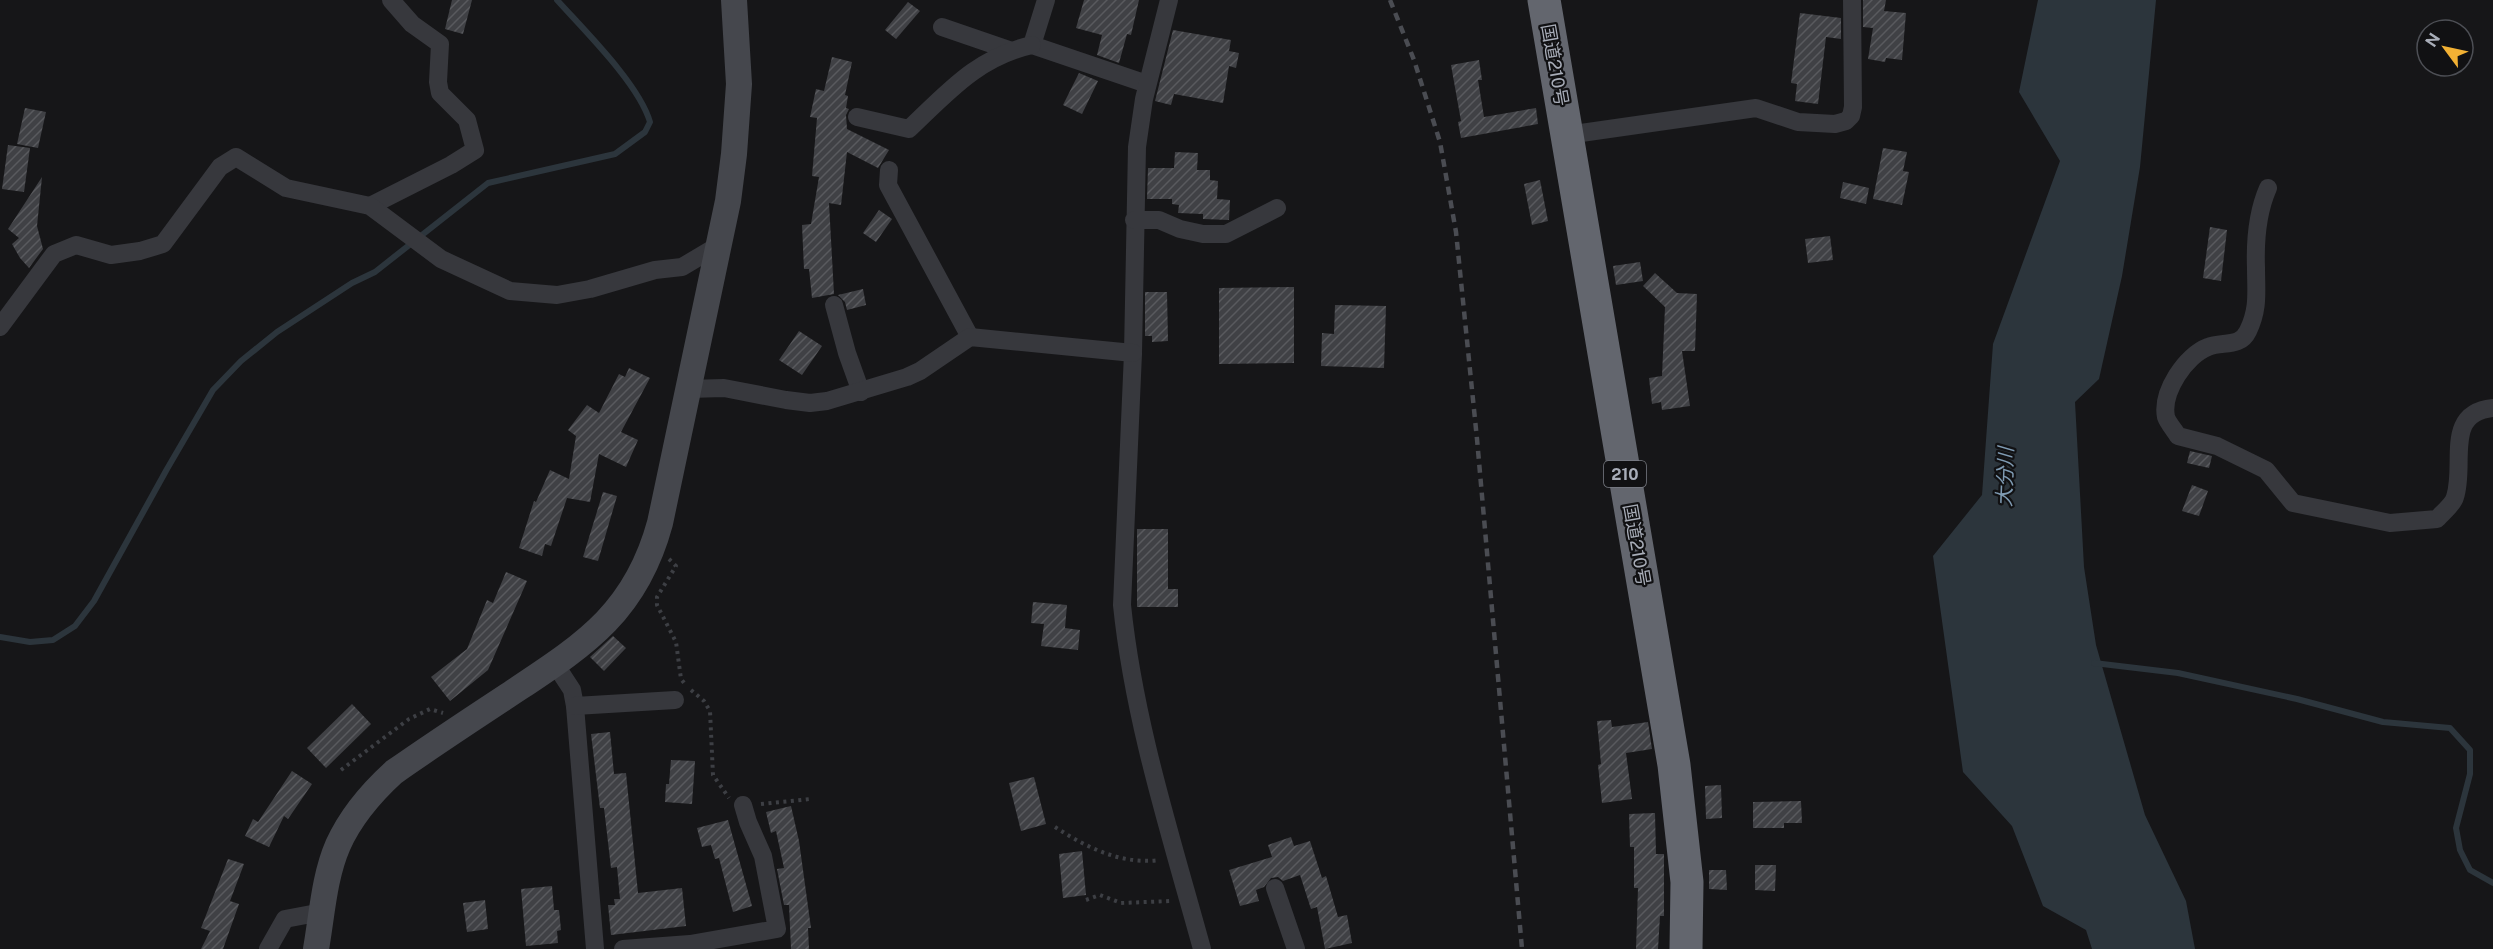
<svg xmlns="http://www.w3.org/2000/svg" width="2493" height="949" font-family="'Public Sans','Noto Sans JP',sans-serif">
<defs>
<pattern id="building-hatch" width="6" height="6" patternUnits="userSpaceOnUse" patternTransform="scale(1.5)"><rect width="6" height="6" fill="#404145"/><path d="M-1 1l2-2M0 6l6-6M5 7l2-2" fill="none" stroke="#595a5e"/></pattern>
</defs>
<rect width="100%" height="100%" fill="#161618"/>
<polygon fill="#2c353c" points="2038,0 2156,0 2140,167 2122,276 2099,379 2075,402 2084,567 2096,645 2145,815 2186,901 2195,949 2092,949 2086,930 2043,906 2012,826 1963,772 1933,556 1982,495 1993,344 2060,161 2019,92"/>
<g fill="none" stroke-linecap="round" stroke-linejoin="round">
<g stroke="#2c353c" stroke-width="6">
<path d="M0,637L30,642L53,640L75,626L94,601L167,469L213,390L241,361L277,332L352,283L375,272L488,183L615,154L645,132L650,122C639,84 584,30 557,0"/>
<polyline points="2094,663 2178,673 2297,699 2383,722 2450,728 2470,750 2470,774 2456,828 2460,850 2470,870 2493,883"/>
</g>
</g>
<g fill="url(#building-hatch)">
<polygon points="452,0 472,0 463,34 445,29"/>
<polygon points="1084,0 1139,0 1131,35 1127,34 1119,63 1097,55 1102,35 1076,28"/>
<polygon points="1863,0 1886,0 1884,11 1906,13 1902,60 1886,58 1885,62 1868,59 1873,28 1863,27"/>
<polygon points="908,2 920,11 896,39 885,30"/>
<polygon points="1800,13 1841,18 1841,39 1826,37 1818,104 1795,101 1797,84 1791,83"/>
<polygon points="1173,30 1231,40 1229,51 1239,53 1236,68 1229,66 1223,103 1174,94 1171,105 1155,101"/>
<polygon points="832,57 852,62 845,95 848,96 846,108 849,109 846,115 847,129 889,150 878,168 847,152 841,205 829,203 834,294 812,298 809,269 804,269 802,225 811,224 819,177 812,176 817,118 810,117 816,89 824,91"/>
<polygon points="1479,60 1482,80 1478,80 1484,117 1536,108 1538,124 1461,138 1458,122 1461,121 1451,65"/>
<polygon points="1079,73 1098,81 1082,114 1063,105"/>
<polygon points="25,108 46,112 38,148 17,144"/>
<polygon points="8,145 30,148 24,192 2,189"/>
<polygon points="1883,148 1907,152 1903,171 1909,172 1902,205 1873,199"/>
<polygon points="1175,152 1198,153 1197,170 1210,170 1210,180 1218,181 1217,199 1230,200 1229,220 1203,219 1203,214 1178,213 1179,205 1172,204 1172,199 1147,199 1148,168 1174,168"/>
<polygon points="42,177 37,226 43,249 29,268 20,258 12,244 19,238 8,229"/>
<polygon points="1540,180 1548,221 1532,225 1524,184"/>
<polygon points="1843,182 1869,188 1866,204 1840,198"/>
<polygon points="879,210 892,219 876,242 863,233"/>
<polygon points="2210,227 2227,230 2221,281 2203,278"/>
<polygon points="1830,236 1833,260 1808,263 1805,239"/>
<polygon points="1640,262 1643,281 1616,285 1613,266"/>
<polygon points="1655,273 1677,293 1697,294 1695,351 1682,351 1690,406 1662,410 1661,402 1652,404 1649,378 1662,376 1665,307 1643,286"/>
<polygon points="1294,287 1294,363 1219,364 1219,288"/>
<polygon points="863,289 866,305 847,310 845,302 838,295"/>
<polygon points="1145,292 1167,292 1168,341 1152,342 1152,336 1145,336"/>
<polygon points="1335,305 1386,306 1384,368 1321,366 1322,333 1334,334"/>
<polygon points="799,331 822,346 802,375 779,360"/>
<polygon points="629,368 650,378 621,432 638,440 626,467 599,454 590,502 567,498 551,546 545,544 542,556 519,548 534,501 536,502 550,470 569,479 576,436 568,430 587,405 599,413 619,374 625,377"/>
<polygon points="2190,451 2212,456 2209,468 2187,463"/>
<polygon points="2192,485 2208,491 2199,516 2182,511"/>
<polygon points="603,492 617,496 598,561 583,557"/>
<polygon points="1137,529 1168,529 1168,589 1178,589 1178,607 1137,607"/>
<polygon points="506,572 527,581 488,670 450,701 431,677 467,649 487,600 493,603"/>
<polygon points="1033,602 1067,605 1065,628 1080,630 1078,650 1041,646 1044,624 1031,623"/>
<polygon points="613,636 626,648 604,671 590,657"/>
<polygon points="352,704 371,724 326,768 307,748"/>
<polygon points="1611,720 1612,727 1648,722 1652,749 1626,753 1632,799 1602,803 1598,765 1601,764 1597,721"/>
<polygon points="610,732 614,774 626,773 638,893 682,888 686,926 611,935 608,905 615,905 614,899 620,899 617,867 611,868 604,808 600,808 591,734"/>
<polygon points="671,760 695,761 692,804 665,802 666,784 669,784"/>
<polygon points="292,771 312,784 288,819 284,816 269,847 245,836 253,819 258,822"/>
<polygon points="1034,777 1046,824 1021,831 1009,783"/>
<polygon points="1721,785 1722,818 1706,819 1705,786"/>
<polygon points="1801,801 1802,823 1784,823 1784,828 1753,828 1753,802"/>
<polygon points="791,806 799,841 811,928 808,928 809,949 791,949 789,905 784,905 777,869 784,868 776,831 771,833 766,812"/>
<polygon points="1655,813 1656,854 1664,854 1664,916 1660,916 1658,949 1636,949 1638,888 1634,888 1634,847 1630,847 1629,814"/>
<polygon points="728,820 752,906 733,912 719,858 715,859 711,845 702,847 697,828"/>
<polygon points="1291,837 1294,846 1310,841 1322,878 1326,876 1338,917 1347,915 1352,943 1325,949 1317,907 1311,909 1300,875 1283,881 1278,877 1271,878 1264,887 1256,890 1259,901 1240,906 1229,870 1272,857 1268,845"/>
<polygon points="1082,851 1086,895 1063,898 1059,854"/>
<polygon points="228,859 244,864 230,901 239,904 223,949 201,949 210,931 201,928"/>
<polygon points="1755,865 1776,865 1775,891 1755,890"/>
<polygon points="1709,870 1726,870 1727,890 1709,889"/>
<polygon points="552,886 554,910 559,910 561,930 557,931 558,943 526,946 521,889"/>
<polygon points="485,900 488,929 467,932 463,903"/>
</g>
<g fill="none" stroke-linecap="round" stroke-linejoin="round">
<g stroke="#3d3f44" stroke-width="4" stroke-dasharray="3 4.5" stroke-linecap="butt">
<polyline points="669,559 676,566 657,597 657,605 676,642 681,679 685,684"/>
<polyline points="691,690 704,701 710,711 713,775 729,798"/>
<polyline points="341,770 409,719 430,709 443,713"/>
<polyline points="761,804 810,799"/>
<path d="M1055,827C1086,847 1121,865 1159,860"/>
<polyline points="1086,900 1100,895 1121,903 1171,901"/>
</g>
<g stroke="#37383d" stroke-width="18">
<polyline points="1046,0 1032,45 1147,84"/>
<path d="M1169,0L1144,99L1137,147L1133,353L1122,605C1134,722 1171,836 1202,949"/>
<polyline points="942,27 1009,50"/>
<path d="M857,117L909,129C948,92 978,57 1032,45"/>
<polyline points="1567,135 1756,108 1798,122 1835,124 1846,121 1851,116 1853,107 1852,0"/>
<polyline points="889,170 888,185 970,337"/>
<path d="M2268,188C2257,213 2255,241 2256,268C2256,292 2259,308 2248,331C2240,348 2222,341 2208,347C2186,355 2161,392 2166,417C2168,423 2175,431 2178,436L2217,446L2266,470L2293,503L2390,523L2437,519C2442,513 2453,505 2455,497C2466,464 2443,413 2493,408"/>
<polyline points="370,206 451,165 475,150 467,120 440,93 438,82 440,44 412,24 391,0"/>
<polyline points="1134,220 1159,220 1180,229 1203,234 1226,234 1277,208"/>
<polyline points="834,305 847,353 861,392"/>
<polyline points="0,327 54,254 76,245 111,255 140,251 163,244 220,167 236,157 286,188 370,206 441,259 510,291 557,295 590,289 655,270 682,267 719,245"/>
<polyline points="688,389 724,388 786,400 810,403 827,401 907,377 920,371 970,337 1133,353"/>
<polyline points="555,664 572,690 575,706 595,949"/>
<polyline points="575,706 675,700"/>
<polyline points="1275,888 1296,949"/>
<polyline points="268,949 285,919 322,912"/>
<polyline points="623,949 690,944 777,929 763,856 748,822 743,805"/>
</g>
<path stroke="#45474d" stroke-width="26" d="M316,949C322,915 324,877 338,845C351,816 371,793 394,772C431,746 469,721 507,696C582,646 635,615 660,523L728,201L734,154L739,84L734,0"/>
<polyline stroke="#63666e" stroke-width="33" points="1544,0 1674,765 1687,882 1686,949"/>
<polyline stroke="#4a4c52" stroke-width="4.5" stroke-dasharray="8 6" stroke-linecap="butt" points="1390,0 1414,60 1440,142 1456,232 1477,439 1522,949"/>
</g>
<g text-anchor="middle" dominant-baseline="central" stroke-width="4.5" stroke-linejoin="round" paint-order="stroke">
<rect fill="#111113" stroke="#7b7e86" stroke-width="1.5" x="1604" y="461" width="42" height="26" rx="4.5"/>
<g font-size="16" font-weight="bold" fill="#a8adb8">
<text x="1625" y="474">210</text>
</g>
<g font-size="18" fill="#a8adb8" stroke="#111113">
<text transform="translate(1555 65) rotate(80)">国道210号</text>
<text transform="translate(1637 545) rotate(80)">国道210号</text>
</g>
<g font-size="20" font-style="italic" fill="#7f9bb3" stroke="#111113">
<text transform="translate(2005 477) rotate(-88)">大分川</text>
</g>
</g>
<g transform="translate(2445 48) rotate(303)"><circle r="28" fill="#111113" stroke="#4d4f55" stroke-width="1.5"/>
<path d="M0-4.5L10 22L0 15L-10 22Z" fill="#f2b134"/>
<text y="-9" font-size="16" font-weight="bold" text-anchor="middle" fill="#a8adb8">N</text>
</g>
</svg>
